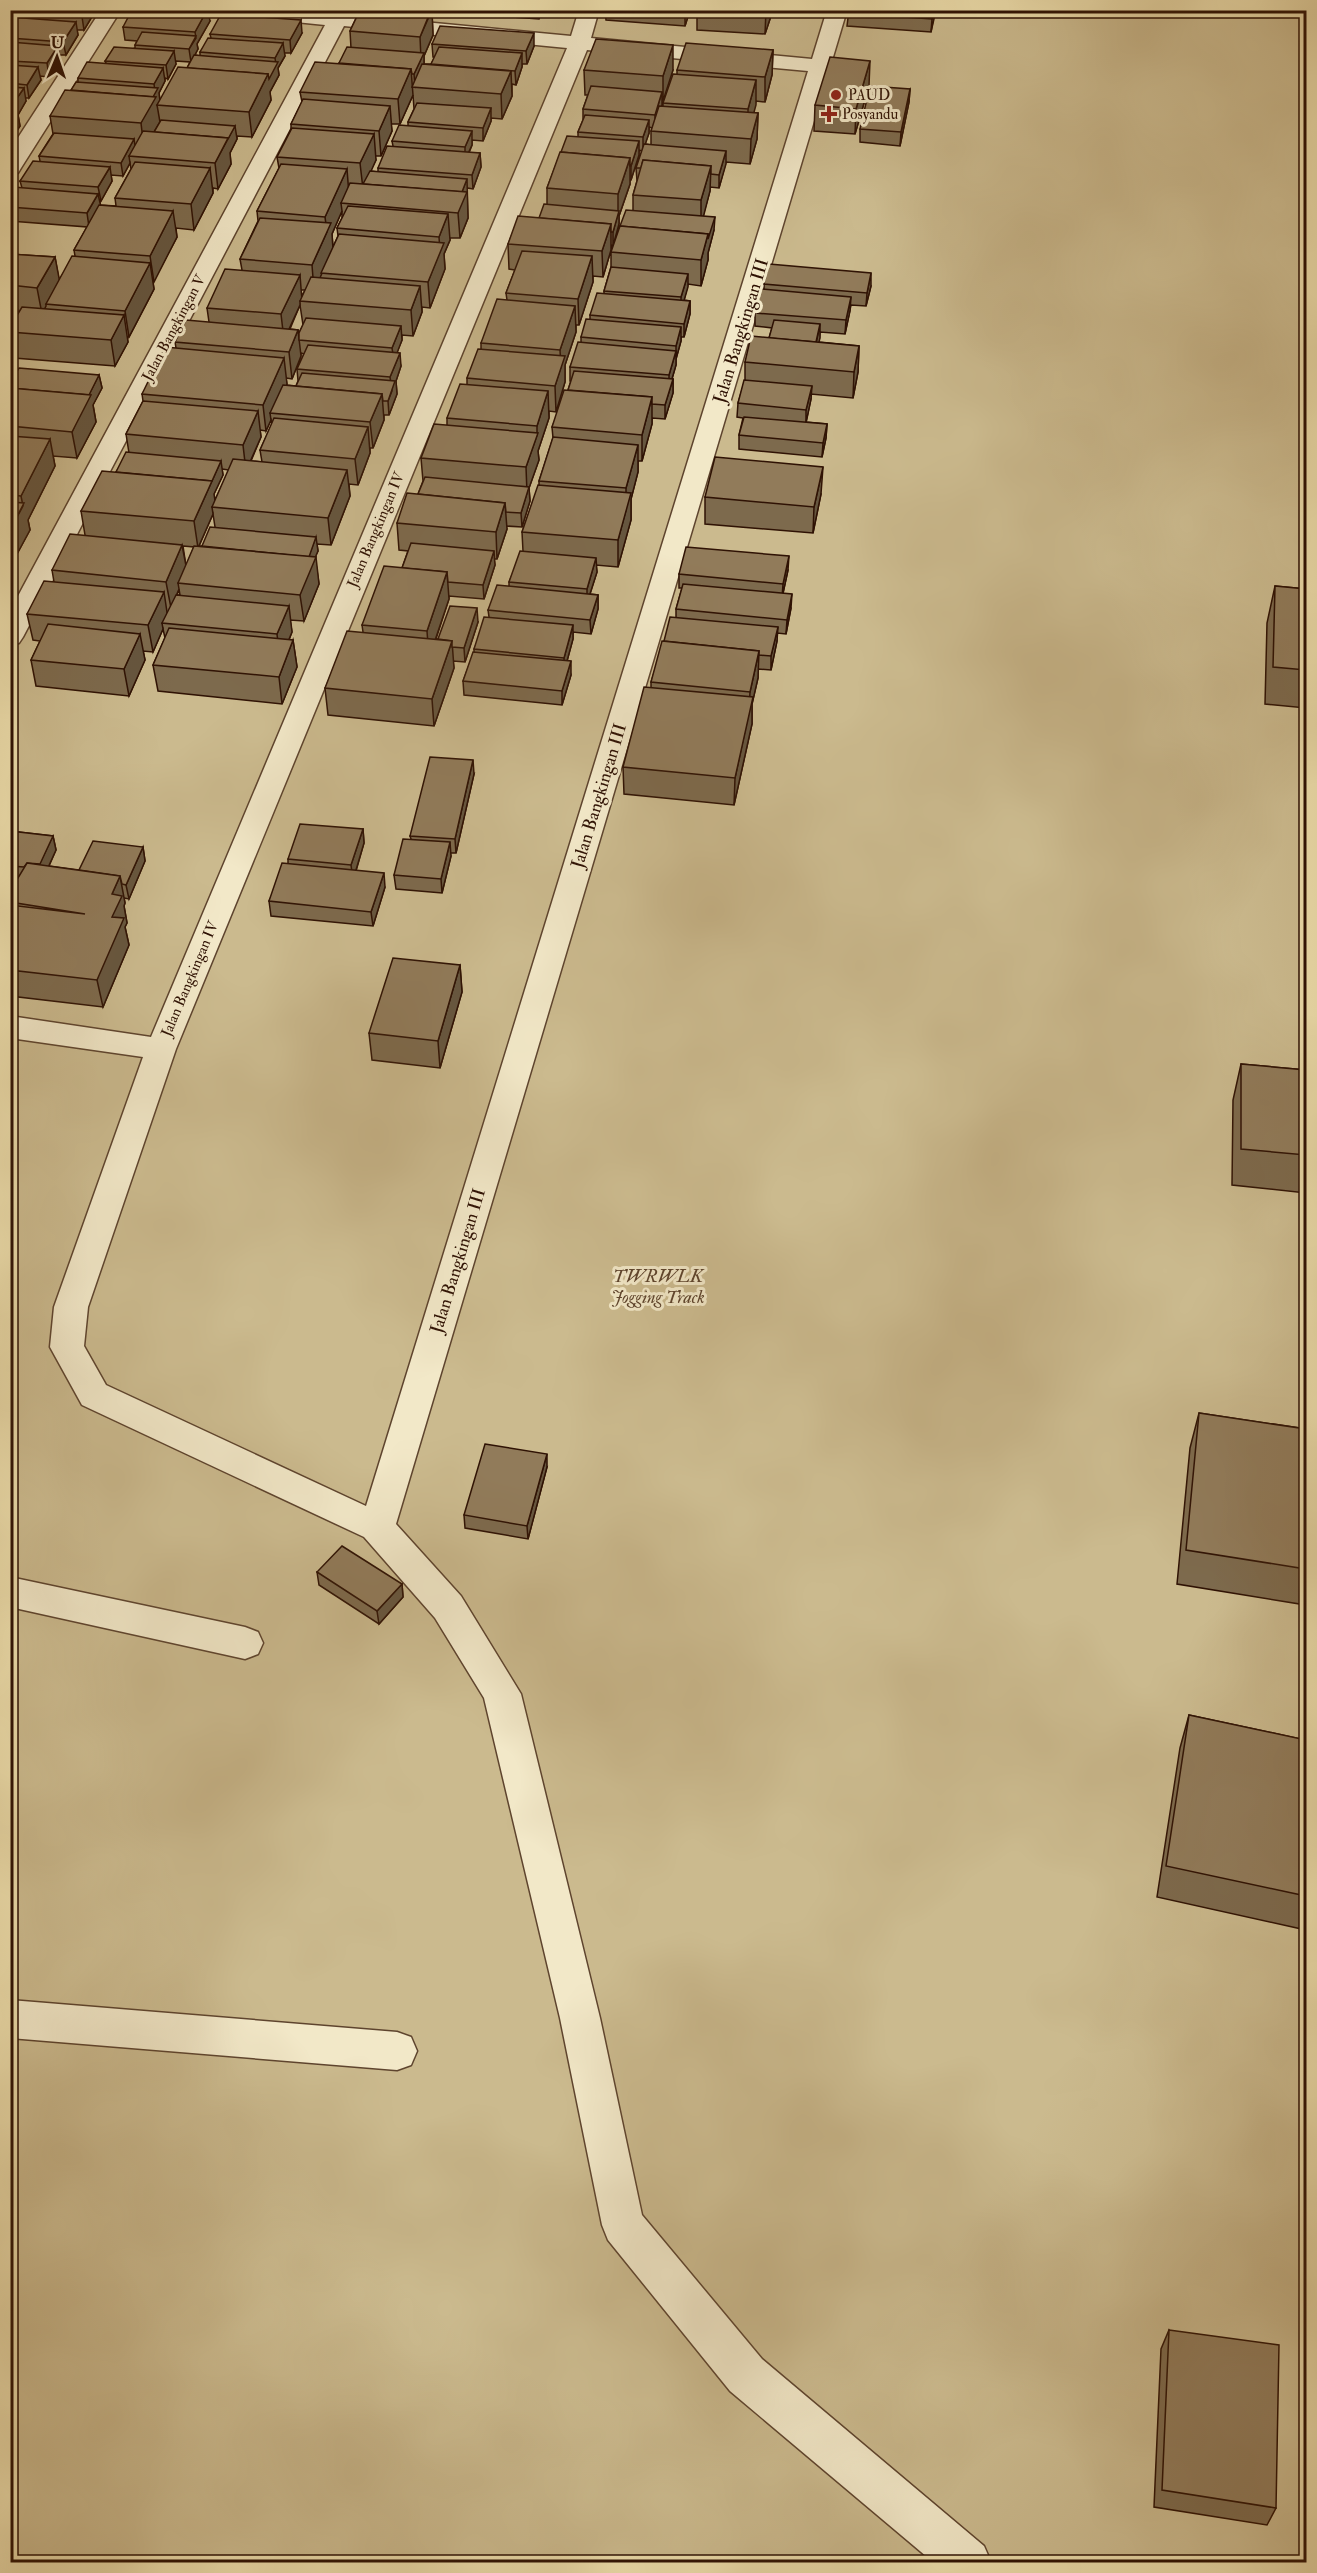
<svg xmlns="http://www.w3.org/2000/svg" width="1317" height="2573" font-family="'IM FELL Double Pica',serif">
<rect width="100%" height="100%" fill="#ebdcaa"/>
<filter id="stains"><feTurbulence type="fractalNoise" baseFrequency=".00333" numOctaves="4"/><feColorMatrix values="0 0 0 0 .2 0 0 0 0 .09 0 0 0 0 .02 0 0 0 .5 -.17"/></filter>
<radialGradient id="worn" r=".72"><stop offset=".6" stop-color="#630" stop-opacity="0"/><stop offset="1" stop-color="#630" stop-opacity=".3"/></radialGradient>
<rect fill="#cbba8e" stroke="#7d6649" stroke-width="1.5" x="11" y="11" width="1295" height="2551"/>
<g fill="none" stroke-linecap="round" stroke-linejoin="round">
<g stroke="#5e442e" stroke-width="3">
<g id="street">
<polygon points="101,10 121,10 21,168 18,173 10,174 10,150"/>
<path d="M227,10H306L331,13L333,10H353L351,15L571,36L579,10H599L591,38L812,59L827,10H847L396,1524L461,1596L521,1694L600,2018L642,2215L762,2359L984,2546L991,2562H933L730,2391L608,2240L602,2225L560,2018L484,1698L435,1618L364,1537L82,1405L50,1347L54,1307L143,1057L10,1038V1016L151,1037L567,48L344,26L23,637L19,643L10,645V611L325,25L237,16L230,14ZM587,50L808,71L366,1506L106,1385L84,1346L88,1307L176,1049Z"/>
<polygon points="10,1577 245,1627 258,1632 263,1643 258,1654 245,1659 10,1607"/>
<polygon points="10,2000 397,2032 411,2037 417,2051 411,2065 397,2070 10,2038"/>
</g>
</g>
<use href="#street" fill="#f2e8c8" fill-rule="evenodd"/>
</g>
<g fill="#7d6a4d" stroke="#2f1204" stroke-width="1.5" fill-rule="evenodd">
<polygon points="10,10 96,10 84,30 77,30 78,35 66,55 60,55 60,59 49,77 40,76 41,80 29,98 25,98 26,101 18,115 20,126 10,141"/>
<path d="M360,10H462L459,16L432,14L433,35L424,56V64H431L435,57H433L432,44L534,46L527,64H522V67L516,85L512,84V96L502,119L491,118V121L483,141L472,140V145L469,153H480L481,167L473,189L467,188L468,218L460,238H450V240L444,254L445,269L430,308L422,307V312L413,336L402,335V340L397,352L401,366L396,381L397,394L389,415H384V420L373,448H370V453L358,485L349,484L350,496L331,545L317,544L318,551L315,557L319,584L304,621L290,620L292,632L289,640H293L297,667L282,704L158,691L153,665L165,638L163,629L153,652L143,651L145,660L129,696L36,686L31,660L40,641L33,640L27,614L54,582L52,570L85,535L81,511L116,472L129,453L126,434L143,401L142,394L176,348L175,342L209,322L207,308L242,270L240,259L258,221L257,211L279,168L277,157L291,129V124L302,102L300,92L339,63L351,48L350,31ZM413,95L414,109L408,122V126L392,141L393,146L378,168V172L370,171L376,160L375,156H381L392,131L391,124H400ZM342,211V218L337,228L338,236L333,247L332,234ZM301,290H305L302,296ZM300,305L303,325L299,333L298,330L290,329ZM301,353L304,354L297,369L298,381L296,386L287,385L286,378L292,379L301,356ZM271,420L272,424L260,450L262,462L251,461L261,437L260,430L266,431ZM222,469L229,470L215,500L214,494L223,475ZM213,514L215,527L202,546H199ZM183,546L194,547L186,566ZM179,589L180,595H177Z"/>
<polygon points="472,10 542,10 539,19 472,14"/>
<polygon points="605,10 690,10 685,26 606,20"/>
<polygon points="697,10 773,10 765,34 697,30"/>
<polygon points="849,10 935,10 931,32 847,26"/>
<path d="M210,21L197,44L198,49L195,55L200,56V52L211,38L210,34L302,33L291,53H284L285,56L278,68L279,75L270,92L271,100L252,137L237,136V139L230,153L231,164L218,189L213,188V193L194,230L176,228L177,237L153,282L154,289L129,337H127L128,342L115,366L14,358L12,352L10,356V254L55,257L59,280L75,256L74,250L87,227L10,221V191L22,188L20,181L40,161L39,156L53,134L50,116L78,82V78L106,63L105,61L135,48V45L137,41L125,40L123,27ZM175,61L190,62L187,68L160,100L159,93L165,81V78L168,79L176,64ZM130,163L131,169L115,198L116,206L100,205V201H101L112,181L111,175L123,176Z"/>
<path d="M773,50L772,75L765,102L756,101L753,113H758L757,139L750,164L726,162L719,188L710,187V191L703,216L714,230L708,253V260L701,286L688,284L684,300L690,301V314L684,337H681V341L676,359V365L672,379H673V393L665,419L652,418V424L642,461H638V472L631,499V520L618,567L596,565L597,572L590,594L598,595V609L591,634L573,632V639L567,661L571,675L562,705L464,695L463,681L474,652V649L489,617L488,610L509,586V582L523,551L522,532L539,485V481L553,438L552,427L568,390L571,381H570V367L581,343V337L590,319V315L604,293V291L611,267V252L620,226L633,210V195L637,181L636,168L642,151L639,150V155L631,180H630V184L619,216V224L613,246L611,245V250L603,277L593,276V282L579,325H576V332L565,365V382L556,412L549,411V418L538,451L539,460L529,488L530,501L522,527L506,526L507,529L497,559H494L495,565L484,599L449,596V599L436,639H438L478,622L465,662L453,661L454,668L434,726L328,715L325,688L363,632L362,625L402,568L408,551L399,550L397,523L418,494L423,481L421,458L447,425V418L467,385V378L481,349V343L507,300L506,293L515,270L509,269L508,244L539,218L547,205V188L561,152L578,137V132L583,120V109L588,95H585L584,70H673L662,101V106H663V103L677,74V70ZM649,127L652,128L651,131V145L645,144L649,133Z"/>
<polygon points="869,86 855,134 814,131 815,105"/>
<polygon points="910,89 909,102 900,146 860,142 860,129"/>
<polygon points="764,284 871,286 866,306 851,305 845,334 820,332 819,342 859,346 858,372 853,398 811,394 811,399 806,422 827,424 826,438 822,457 739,449 739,435 743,418 737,417 738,403 745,380 745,362 769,338 772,328 755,326 755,313 764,289"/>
<polygon points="99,375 102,388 93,405 96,422 77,458 53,456 55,466 28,520 30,530 10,567 10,382"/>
<polygon points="821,494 813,533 705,524 705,497"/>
<polygon points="788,570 783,593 791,608 786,634 777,633 777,641 771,670 758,669 758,678 752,704 752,724 734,805 624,794 623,767 651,687 651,682 664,641 676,618 676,609 682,588 679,588 679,574"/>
<polygon points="1275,586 1306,589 1306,708 1265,704 1267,623"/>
<polygon points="474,774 456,853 450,853 451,856 442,893 396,889 394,875 411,839 410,836"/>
<polygon points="363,829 364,843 356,871 385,887 373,926 271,916 269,901 288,864 288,859"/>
<polygon points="10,831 53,836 56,850 49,866 79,870 143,847 145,861 129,899 124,898 125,903 124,906 127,923 125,927 129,945 103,1007 10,996"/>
<polygon points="460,965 462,992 440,1068 372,1060 369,1033"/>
<polygon points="1241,1064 1306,1070 1306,1193 1232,1185 1233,1100"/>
<polygon points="1199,1413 1306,1429 1306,1605 1177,1584 1190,1448"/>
<polygon points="547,1467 528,1539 465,1528 464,1515"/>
<polygon points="317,1572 402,1584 403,1597 379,1624 319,1585"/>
<polygon points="1189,1715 1306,1740 1306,1930 1157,1897 1180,1748"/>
<polygon points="1169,2330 1276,2508 1267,2525 1154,2507 1161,2349"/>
</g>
<g fill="#66563f" stroke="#2f1204" stroke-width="1.5">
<polygon points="81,10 96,10 84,30"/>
<polygon points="207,10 208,10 210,21 197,44 198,49 191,62 189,49 196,38 195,32"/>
<polygon points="432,10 433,35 424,56 424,67 415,88 414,74 421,59 420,37"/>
<polygon points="539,10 542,10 539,19"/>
<polygon points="685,10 690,10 685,26"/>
<polygon points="766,10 773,10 765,34"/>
<polygon points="934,10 934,19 931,32 932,19"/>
<polygon points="301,20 302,33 291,53 290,40"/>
<polygon points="76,22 78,35 66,55 63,42"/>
<polygon points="534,33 534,46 527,64 526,51"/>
<polygon points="283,43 285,56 278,68 279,75 270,92 271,100 252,137 249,112 268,74 276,65 275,58"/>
<polygon points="673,45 673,70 663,101 663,76"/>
<polygon points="58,46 60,59 49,77 47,63"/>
<polygon points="773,50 772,75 765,102 765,77"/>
<polygon points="174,51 176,64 168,79 166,65"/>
<polygon points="522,53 522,67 516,85 515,71"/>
<polygon points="870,61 869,86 855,134 856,109"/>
<polygon points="38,67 41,80 29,98 27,85"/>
<polygon points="163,68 165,81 159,93 160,101 157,105 160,122 144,149 141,123 147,105 155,92 154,84"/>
<polygon points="411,69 413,95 400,124 398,99"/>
<polygon points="511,71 512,96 502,119 501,94"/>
<polygon points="756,80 756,105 748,134 748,109"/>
<polygon points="24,88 26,101 18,115 20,126 10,141 10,108"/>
<polygon points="910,89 909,102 900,146 901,132"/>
<polygon points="662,92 662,105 655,128 655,115"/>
<polygon points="390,106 392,131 381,156 379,131"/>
<polygon points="491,108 491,121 483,141 483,128"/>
<polygon points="758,113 757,139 750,164 751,139"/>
<polygon points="649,120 649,133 643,151 643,137"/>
<polygon points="235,126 237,139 230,153 231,164 218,189 215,163"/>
<polygon points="472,131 472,145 465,160 465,147"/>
<polygon points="374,134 376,160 363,189 360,163"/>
<polygon points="134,139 136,152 129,156 130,163 123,176 121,163"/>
<polygon points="639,141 639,155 631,180 631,166"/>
<polygon points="726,151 726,164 719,188 719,175"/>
<polygon points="480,153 481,167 473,189 472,175"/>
<polygon points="630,158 630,184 619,216 619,224 613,246 613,232 618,214 618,194"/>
<polygon points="711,166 710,191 701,226 701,200"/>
<polygon points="110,167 112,181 101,201 98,187"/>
<polygon points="210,168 213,193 194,230 191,204"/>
<polygon points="347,169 349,195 341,203 342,211 332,234 333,249 314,291 312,265 327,232 325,217"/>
<polygon points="467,179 468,218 460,238 458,213 459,199"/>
<polygon points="98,194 101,207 89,227 87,213"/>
<polygon points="173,211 177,237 154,282 150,256"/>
<polygon points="448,214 450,240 444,254 445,269 430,308 428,282 440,251 439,237"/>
<polygon points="715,217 714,230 708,253 708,260 701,286 701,260 708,234"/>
<polygon points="611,224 611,250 603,277 602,251"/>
<polygon points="592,256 593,282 579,325 578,299"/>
<polygon points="55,257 60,283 46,304 46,306 42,314 37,288"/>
<polygon points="150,263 154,289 129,337 125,311"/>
<polygon points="871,273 871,286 866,306 867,293"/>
<polygon points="688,274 688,287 681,311 681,297"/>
<polygon points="300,275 302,301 300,301 300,305 284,340 281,314"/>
<polygon points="420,286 422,312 413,336 411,310"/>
<polygon points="851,297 850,311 845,334 846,320"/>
<polygon points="690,301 690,314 684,337 684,324"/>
<polygon points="575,306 576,332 565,365 565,382 556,412 555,386 561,367 560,350"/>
<polygon points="17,307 20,320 10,332 10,319"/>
<polygon points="124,315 128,342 115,366 111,340"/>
<polygon points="820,324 820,338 815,358 816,344"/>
<polygon points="401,326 402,340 394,361 392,348"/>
<polygon points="681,327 681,341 676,359 676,346"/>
<polygon points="298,330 301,356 292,379 289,352"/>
<polygon points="10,342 12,352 10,356"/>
<polygon points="859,346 858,372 853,398 854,372"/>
<polygon points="676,351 676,365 669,389 669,375"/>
<polygon points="400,353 401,366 396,381 397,394 389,415 388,401 392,391 390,377"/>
<polygon points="284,358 287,384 274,413 270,413 271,420 266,431 263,405"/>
<polygon points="99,375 102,388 93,405 96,422 77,458 72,432 84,404"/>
<polygon points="673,379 673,393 665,419 665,405"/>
<polygon points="812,386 811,399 806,423 806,410"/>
<polygon points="548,391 549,418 538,451 539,460 529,488 530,501 522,527 521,513 527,493 526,467 537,435 537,426"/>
<polygon points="382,394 384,420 373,448 370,422"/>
<polygon points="652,397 652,424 642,461 642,435"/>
<polygon points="258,411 261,437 246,471 243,445"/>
<polygon points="827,424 826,438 822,457 823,443"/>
<polygon points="368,427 370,453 358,485 355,459"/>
<polygon points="50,439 55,466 28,520 30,530 10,567 10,530 23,506 21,496"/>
<polygon points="638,445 638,472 631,499 631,520 618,567 618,540 626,510 626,488"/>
<polygon points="221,461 223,475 214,494 216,507 212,507 213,514 198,548 194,521"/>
<polygon points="823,467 821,494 813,533 814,507"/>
<polygon points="347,470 350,496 331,545 328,518"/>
<polygon points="505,503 507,529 497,559 496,532"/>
<polygon points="316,537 318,551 312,565 316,557 319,584 304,621 300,595 306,563"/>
<polygon points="182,545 187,571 178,583 179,589 171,608 166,582"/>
<polygon points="494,551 495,565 484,599 483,585"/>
<polygon points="789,556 788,570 782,598 783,584"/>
<polygon points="596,558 597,572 587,603 587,589"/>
<polygon points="447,572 449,599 429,658 427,631"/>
<polygon points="164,592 168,619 162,623 163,629 153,652 148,625"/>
<polygon points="792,594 791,608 786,634 787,620"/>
<polygon points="598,595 598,609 591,634 590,620"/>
<polygon points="289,606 292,632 280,661 277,634"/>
<polygon points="477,608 478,622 465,662 464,648"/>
<polygon points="573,625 573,639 564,672 564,658"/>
<polygon points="778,627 777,641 771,670 771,656"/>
<polygon points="140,634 145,660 129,696 124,669"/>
<polygon points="293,640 297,667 282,704 279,677"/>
<polygon points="452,641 454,668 434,726 432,699"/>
<polygon points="759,651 758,678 752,704 752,724 734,805 735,778 749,712 750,692"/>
<polygon points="571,661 571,675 562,705 562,691"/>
<polygon points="473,760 474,774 456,853 455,839"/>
<polygon points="363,829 364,843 353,880 351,865"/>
<polygon points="53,836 56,850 41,883 37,869"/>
<polygon points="450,842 451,856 442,893 441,879"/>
<polygon points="143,847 145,861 129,899 126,885"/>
<polygon points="384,873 385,887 373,926 371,912"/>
<polygon points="17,874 20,889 10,902 10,888"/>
<polygon points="120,876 125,903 124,906 127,923 125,927 129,945 103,1007 97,980 112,917 112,894"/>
<polygon points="460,965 462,992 440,1068 438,1041"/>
<polygon points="547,1454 547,1467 528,1539 527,1526"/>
<polygon points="402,1584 403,1597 379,1624 377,1611"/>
</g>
<g fill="#917b5a" stroke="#2f1204" stroke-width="1.5">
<polygon points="132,10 207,10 195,32 123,27"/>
<polygon points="360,10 431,10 420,37 350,31"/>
<polygon points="849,10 934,10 932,19 848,13"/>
<polygon points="221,14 301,20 290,40 210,34"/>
<polygon points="10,17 76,22 63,42 10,38"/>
<polygon points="440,26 534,33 526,51 432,44"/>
<polygon points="142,32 196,36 189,49 135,45"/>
<polygon points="208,38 283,43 275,58 200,52"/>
<polygon points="596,39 673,45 663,76 584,70"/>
<polygon points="10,42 58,46 47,63 10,61"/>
<polygon points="686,43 773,50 765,77 677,70"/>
<polygon points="114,47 174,51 166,65 105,61"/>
<polygon points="347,47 424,53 414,74 412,74 411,69 339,63"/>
<polygon points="439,47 522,53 515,71 431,64"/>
<polygon points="194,55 278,62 269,79 268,74 187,68"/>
<polygon points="830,57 870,61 856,109 815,105"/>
<polygon points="87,62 163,68 154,84 78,78"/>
<polygon points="315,62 411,69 398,99 300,92"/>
<polygon points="422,64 511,71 501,94 412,87"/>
<polygon points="10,65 38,67 27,85 10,83"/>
<polygon points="178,67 268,74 249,112 157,105"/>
<polygon points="673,74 756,80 748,109 663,103"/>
<polygon points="76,82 158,88 153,97 71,90"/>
<polygon points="591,86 662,92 655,115 583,109"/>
<polygon points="870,86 910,89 901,132 860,129"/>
<polygon points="10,87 24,88 15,101 10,100"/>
<polygon points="65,90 156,97 141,123 50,116"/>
<polygon points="303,99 390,106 379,131 291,124"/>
<polygon points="10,100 15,101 10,108"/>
<polygon points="417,103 491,108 483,128 408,122"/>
<polygon points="659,106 758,113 751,139 651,131"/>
<polygon points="585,115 649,120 643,137 578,132"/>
<polygon points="161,120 235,126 228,139 228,138 154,132"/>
<polygon points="399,125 472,131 465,147 392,141"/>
<polygon points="292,128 374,134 360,163 277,157"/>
<polygon points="143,131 228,138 215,163 129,156"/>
<polygon points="54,133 134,139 121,163 39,156"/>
<polygon points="567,136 639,141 631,166 630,166 630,158 561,152"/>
<polygon points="644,144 726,151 719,175 711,174 711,166 643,160 641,168 636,168"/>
<polygon points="387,146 480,153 472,175 378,168"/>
<polygon points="560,152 630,158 618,194 547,188"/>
<polygon points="643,160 711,166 701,200 633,195"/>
<polygon points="33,161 110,167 98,187 20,181"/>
<polygon points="135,162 210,168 191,204 115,198"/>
<polygon points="281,164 347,169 325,217 257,211"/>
<polygon points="370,171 467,179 462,192 363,184"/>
<polygon points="350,183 467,192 458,213 341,203"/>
<polygon points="13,187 98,194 87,213 10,207 10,191"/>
<polygon points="544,204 619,211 613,232 611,232 611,224 539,218"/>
<polygon points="99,205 173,211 150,256 74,250"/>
<polygon points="348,206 448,214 439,237 337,228"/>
<polygon points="626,210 715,217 708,239 708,234 620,226"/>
<polygon points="518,216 611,224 602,251 508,244"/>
<polygon points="260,218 331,223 312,265 240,259"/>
<polygon points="620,226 708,234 701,260 611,252"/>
<polygon points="339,234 444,243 428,282 321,273"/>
<polygon points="522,251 592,256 578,299 506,293"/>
<polygon points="10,254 55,257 37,288 10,285"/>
<polygon points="72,256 150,263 125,311 46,304"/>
<polygon points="769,264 871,273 867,293 764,284"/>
<polygon points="611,267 688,274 681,297 604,291"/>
<polygon points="225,269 300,275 281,314 207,308"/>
<polygon points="311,277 420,286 411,310 300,301"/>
<polygon points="761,289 851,297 846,320 755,313"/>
<polygon points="597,293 690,301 684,324 590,315"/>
<polygon points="497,299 575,306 560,350 481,343"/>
<polygon points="10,306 17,307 10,319"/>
<polygon points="22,307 124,315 111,340 10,332 10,327"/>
<polygon points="306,318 401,326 392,348 299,340 299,333"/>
<polygon points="586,319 681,327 676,346 581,337"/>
<polygon points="186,320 298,330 289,352 175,342"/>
<polygon points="774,320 820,324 816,342 769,338"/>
<polygon points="751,336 859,346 854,372 745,362"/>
<polygon points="578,342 676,351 669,375 570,367"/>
<polygon points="308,345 400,353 390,377 297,369"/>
<polygon points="165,347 284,358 263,405 142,394"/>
<polygon points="478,349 565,356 555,386 467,378"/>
<polygon points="19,368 99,375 89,395 10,388 10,382"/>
<polygon points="574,371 673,379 665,405 652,404 652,397 568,390"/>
<polygon points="302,373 395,381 388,401 383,401 382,394 296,386"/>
<polygon points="744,380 812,386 806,410 738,403"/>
<polygon points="460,384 548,391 537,426 447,418"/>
<polygon points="283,385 382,394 370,422 270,413"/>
<polygon points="10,388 91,395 72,432 10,426"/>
<polygon points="564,390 652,397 642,435 552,427"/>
<polygon points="143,401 258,411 243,445 126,434"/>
<polygon points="744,417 827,424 823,443 739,435"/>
<polygon points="274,418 368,427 355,459 260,450"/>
<polygon points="434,424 538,433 526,467 421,458"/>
<polygon points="10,436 50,439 21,496 10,495"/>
<polygon points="553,437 638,445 626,488 539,481"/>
<polygon points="126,452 221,461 212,481 116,472"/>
<polygon points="715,457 823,467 814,507 705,497"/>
<polygon points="233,459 347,470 328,518 212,507"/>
<polygon points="102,471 212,481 194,521 81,511"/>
<polygon points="425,477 529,487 521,513 506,512 505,503 418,494"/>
<polygon points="538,485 631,493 618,540 522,532"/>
<polygon points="407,493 505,503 496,532 397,523"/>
<polygon points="10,502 24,503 10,530"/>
<polygon points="210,527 316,537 309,557 202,546"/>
<polygon points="70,534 182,545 166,582 52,570"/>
<polygon points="411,543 494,551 483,585 448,582 447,572 402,568"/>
<polygon points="194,546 316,557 300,595 178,583"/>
<polygon points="686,547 789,556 783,584 679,574"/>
<polygon points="520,551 596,558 587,589 509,582"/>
<polygon points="384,566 447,572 427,631 362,625"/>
<polygon points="44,581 164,592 148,625 27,614"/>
<polygon points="683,584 792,594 787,620 676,609"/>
<polygon points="497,585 598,595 590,620 488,610"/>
<polygon points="1275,586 1306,589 1306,670 1273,667"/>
<polygon points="176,595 289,606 277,634 162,623"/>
<polygon points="450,606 477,608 464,648 452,647 452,641 438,639"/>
<polygon points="484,617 573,625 564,658 474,649"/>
<polygon points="670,617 778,627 771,656 759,655 759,651 664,641"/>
<polygon points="48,624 140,634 124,669 31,660"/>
<polygon points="169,628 293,640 279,677 153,665"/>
<polygon points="347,631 452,641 432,699 325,688"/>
<polygon points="662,641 759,651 750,692 651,682"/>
<polygon points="473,652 571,661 562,691 463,681"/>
<polygon points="644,687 753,697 735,778 623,767"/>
<polygon points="430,757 473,760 455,839 410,836"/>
<polygon points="300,824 363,829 351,865 288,859"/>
<polygon points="10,831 53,836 40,864 27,863 24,867 10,866"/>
<polygon points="403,839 450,842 441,879 394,875"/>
<polygon points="93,841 143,847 126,885 122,884 120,876 79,870"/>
<polygon points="27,863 120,876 112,894 122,896 112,917 124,918 97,980 10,970 10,905 85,914 10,902 10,891"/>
<polygon points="282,863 384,873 371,912 269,901"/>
<polygon points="10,874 17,874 10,888"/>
<polygon points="393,958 460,965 438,1041 369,1033"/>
<polygon points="1241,1064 1306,1070 1306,1155 1241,1149"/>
<polygon points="1199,1413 1306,1429 1306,1569 1186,1550"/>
<polygon points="485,1444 547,1454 527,1526 464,1515"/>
<polygon points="342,1546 402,1584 377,1611 317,1572"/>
<polygon points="1189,1715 1306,1740 1306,1896 1166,1866"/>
<polygon points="1169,2330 1279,2345 1276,2508 1162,2490"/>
</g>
<g fill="#8f2418" stroke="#f2e8c8" stroke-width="2">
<circle cx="836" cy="95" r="6"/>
<path d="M826 105h6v6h6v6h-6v6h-6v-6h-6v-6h6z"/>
</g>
<g text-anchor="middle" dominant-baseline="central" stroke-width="6" stroke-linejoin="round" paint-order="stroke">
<g font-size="15" fill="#2f1204" stroke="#f2e8c8" text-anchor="start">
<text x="848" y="95">PAUD</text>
<text x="842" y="114">Posyandu</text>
</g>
<g font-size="15" fill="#2f1204" stroke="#f2e8c8">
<text transform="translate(174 328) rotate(-62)">Jalan Bangkingan V</text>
<text transform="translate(376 530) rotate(-67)">Jalan Bangkingan IV</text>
<text transform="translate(190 979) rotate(-67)">Jalan Bangkingan IV</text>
</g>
<g font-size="18" fill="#2f1204" stroke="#f2e8c8">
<text transform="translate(741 331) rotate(-73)">Jalan Bangkingan III</text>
<text transform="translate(599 796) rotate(-73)">Jalan Bangkingan III</text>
<text transform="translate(458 1261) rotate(-73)">Jalan Bangkingan III</text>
</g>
<g font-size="18" font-style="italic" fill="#5e442d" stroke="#f2e8c8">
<text x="658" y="1276">TWRWLK<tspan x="658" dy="21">Jogging Track</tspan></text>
</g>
</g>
<rect width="1317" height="2573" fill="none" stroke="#ebdcaa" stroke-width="36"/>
<rect x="12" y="12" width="1293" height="2549" fill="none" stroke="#2f1204" stroke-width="3"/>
<rect x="18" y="18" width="1281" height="2537" fill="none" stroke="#2f1204" stroke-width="1.5"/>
<g transform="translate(57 57) rotate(2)" stroke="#f2e8c8" stroke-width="4.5" paint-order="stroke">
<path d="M0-4.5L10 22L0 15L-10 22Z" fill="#2f1204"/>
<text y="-9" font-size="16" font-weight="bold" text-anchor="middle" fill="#2f1204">U</text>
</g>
<rect width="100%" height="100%" filter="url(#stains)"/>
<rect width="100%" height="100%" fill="url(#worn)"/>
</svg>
